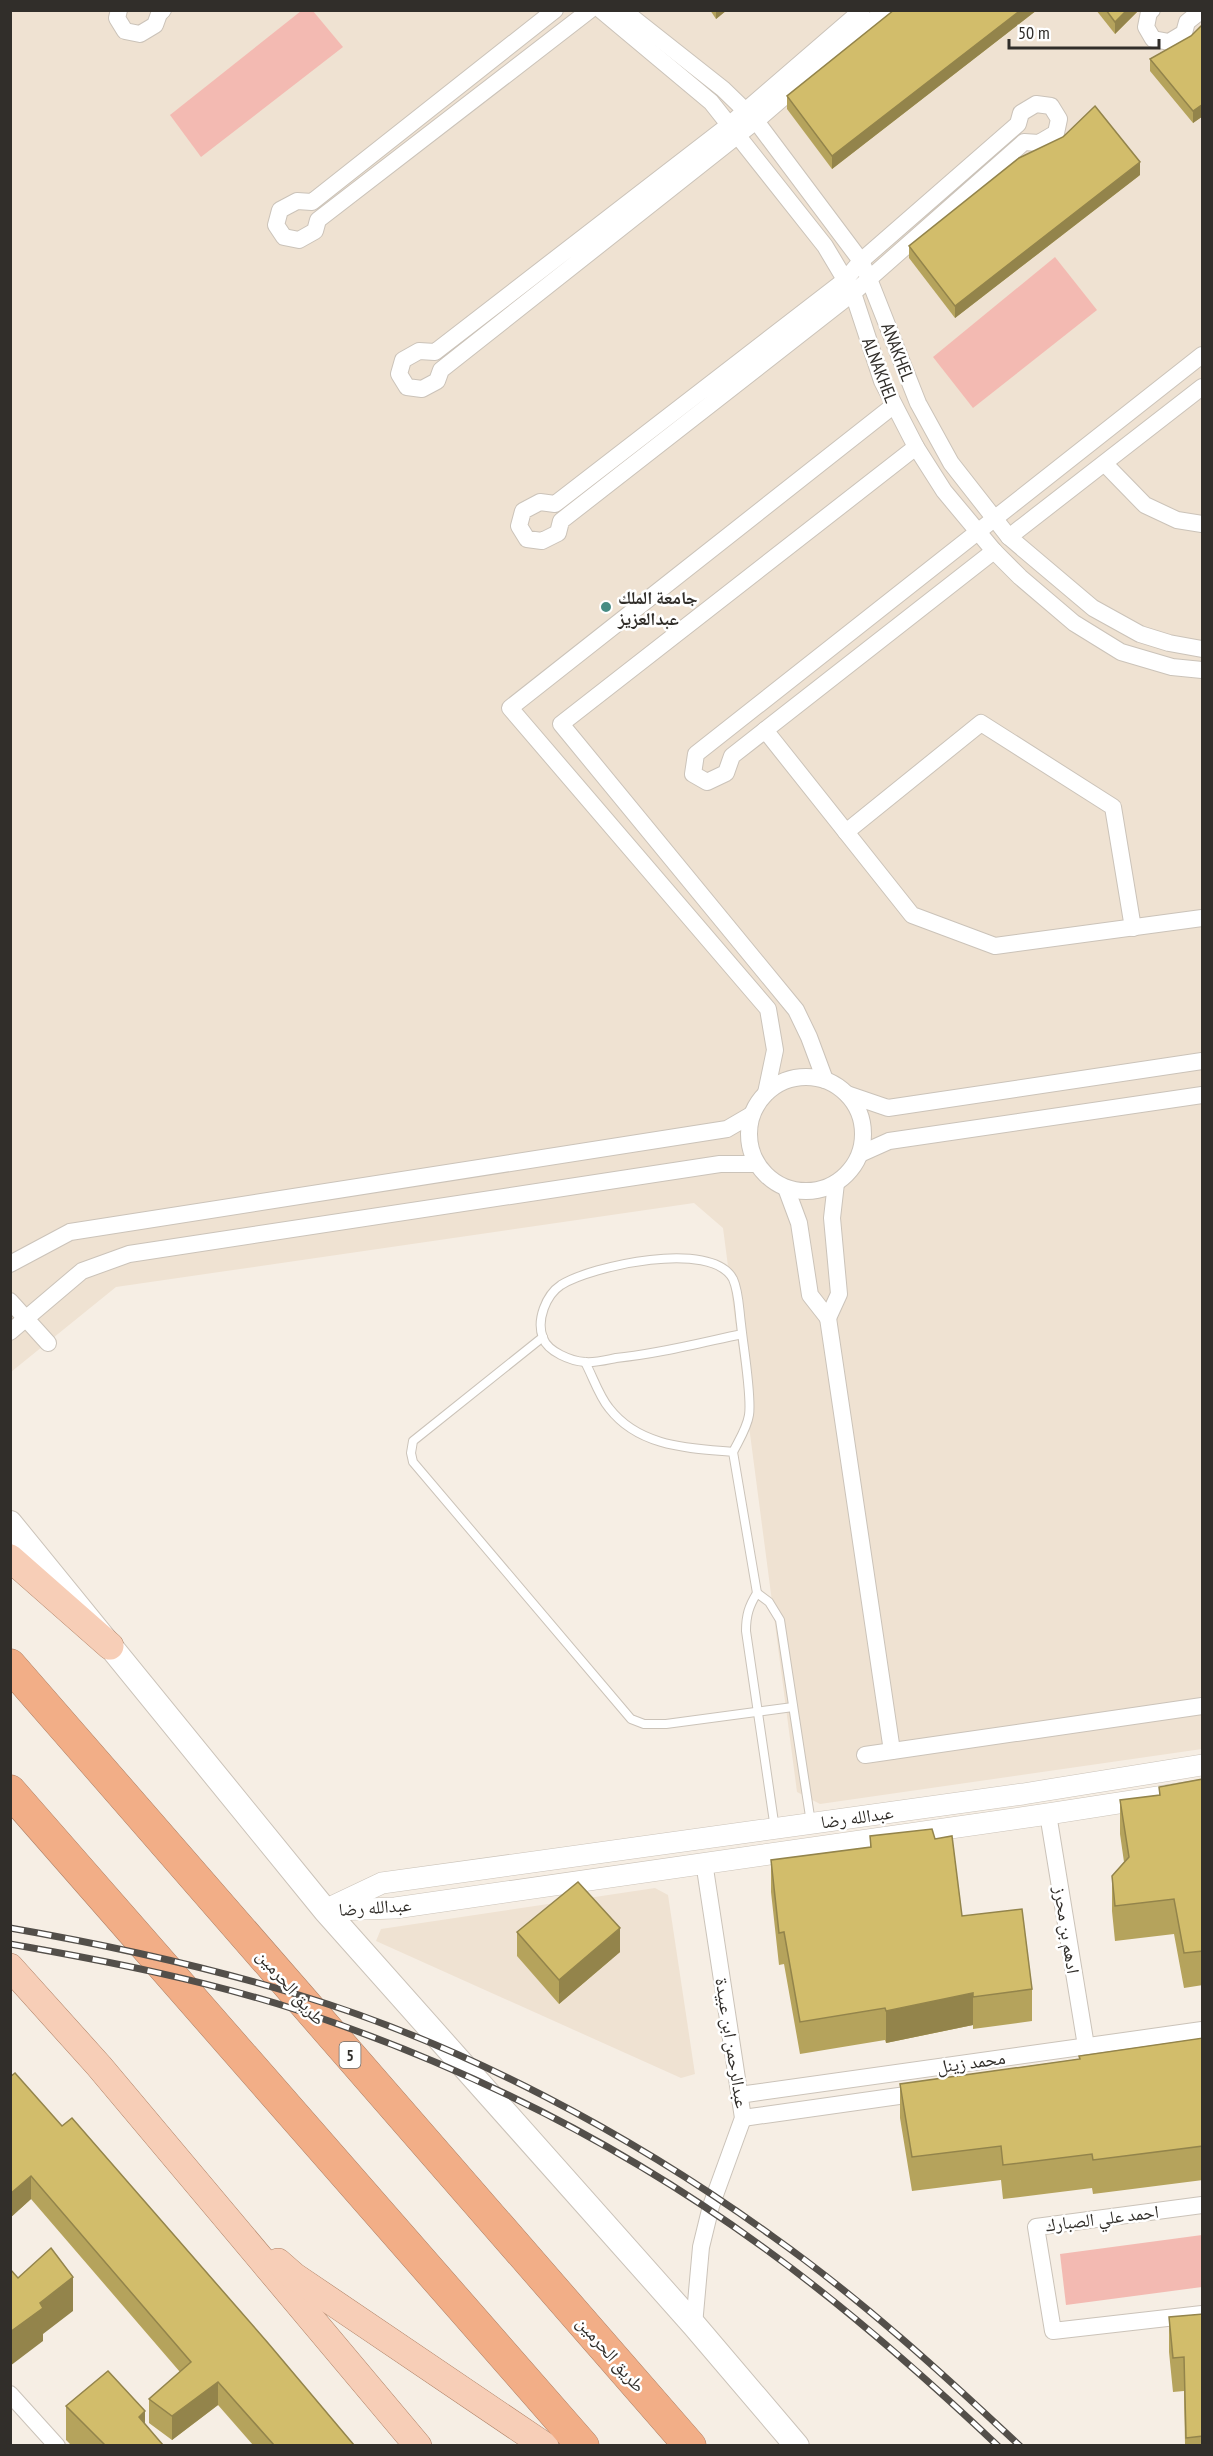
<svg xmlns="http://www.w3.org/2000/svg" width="1213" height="2456" font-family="'PT Sans Narrow','Noto Naskh Arabic',sans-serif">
<rect width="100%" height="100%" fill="#f6eee4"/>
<g fill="#efe2d2">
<polygon points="11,11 1202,11 1202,1749 820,1804 797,1792 723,1228 694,1203 116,1287 11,1372"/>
<polygon points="655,1888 668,1895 695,2074 681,2078 376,1941 381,1929"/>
</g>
<g fill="#f3bab2">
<polygon points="301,11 313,11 343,47 201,157 170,115"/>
<polygon points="1055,257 1097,310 973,408 933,357"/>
<polygon points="1202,2235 1202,2287 1066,2305 1060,2254"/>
</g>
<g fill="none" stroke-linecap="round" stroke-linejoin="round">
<g stroke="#cbc3b9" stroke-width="10">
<g id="service">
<polyline points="543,1337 413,1441 411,1453 413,1462 631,1719 644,1724 666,1724 793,1707"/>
<path d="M585,1362C593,1377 599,1396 609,1408C639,1447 688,1448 733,1452L757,1593"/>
<path d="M733,1452C739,1440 747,1428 749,1415C752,1396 743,1345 741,1324C739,1310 739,1292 733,1279C712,1239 591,1266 561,1285C546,1295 536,1320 543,1338C548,1352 571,1361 585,1362C595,1363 606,1360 616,1358C658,1354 700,1343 742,1334"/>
<path d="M775,1829L746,1631C746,1615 749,1606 757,1593L769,1602L780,1620L811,1823"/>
</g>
</g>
<g stroke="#cbc3b9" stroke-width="18">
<g id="minor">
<polyline points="119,10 117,18 125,31 140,34 155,25 159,14 163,10"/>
<polyline points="555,10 312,202 297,201 280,210 276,225 284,237 299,240 315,231 318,220 590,10"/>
<polyline points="601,10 711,102 825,246 853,293 882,381 916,447 944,491 994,551 1020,577 1074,623 1121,652 1172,667 1202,670"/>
<polyline points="623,10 723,89 756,121 861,261 869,279 918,403 951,463 1009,537 1093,608 1140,634 1169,643 1202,649"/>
<polyline points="862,10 730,124 435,352 419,351 403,360 399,374 407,387 422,389 437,381 441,370 756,121 885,10"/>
<polyline points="1152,10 1149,12 1146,27 1153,39 1169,42 1184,33 1187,22 1202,10"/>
<polygon points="1036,104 1051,106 1059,119 1056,133 1039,143 1024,142 853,293 561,521 558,533 542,541 527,539 519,526 523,511 540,502 555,504 845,280 861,261 1018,124 1021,113"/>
<polyline points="1105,464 1145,505 1177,520 1202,524"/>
<polyline points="1009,537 1202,387"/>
<polyline points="994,551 732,756 726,773 707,782 693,774 696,754 1202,355"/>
<polyline points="765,730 912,915 995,946 1202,918"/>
<polyline points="846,832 981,723 1113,807 1133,928"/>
<circle cx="806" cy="1134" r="57"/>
<polyline points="825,1080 809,1037 796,1010 561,724 916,447"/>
<polyline points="766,1093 775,1050 768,1009 510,708 893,406"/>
<polyline points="847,1094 888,1108 1202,1061"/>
<polyline points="860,1154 889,1141 1202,1095"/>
<polyline points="786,1188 799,1223 810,1295 828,1318 839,1294 832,1218 836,1183"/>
<polyline points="10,1264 70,1232 727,1129 751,1115"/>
<polyline points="10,1301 48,1343"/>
<polyline points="828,1318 892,1751"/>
<polyline points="10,1332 82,1271 129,1254 720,1164 756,1164"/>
<polyline points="865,1755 1202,1706"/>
<polyline points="1048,1814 1086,2046"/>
<polyline points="739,2095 1202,2030"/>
<polyline points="743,2118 920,2093"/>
<polyline points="1202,2205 1036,2227 1053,2331 1202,2314"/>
<polyline points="694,2325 701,2247 711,2206 743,2118 704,1862"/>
<polyline points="10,2394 57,2446"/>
</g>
</g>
<g stroke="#cbc3b9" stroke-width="22">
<g id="tertiary">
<polyline points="325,1910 382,1883 1023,1794 1202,1765"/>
<polyline points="334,1910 395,1908 1048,1814 1202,1790"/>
</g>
</g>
<g stroke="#cbc3b9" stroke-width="26">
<polyline id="secondary" points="10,1523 325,1910 694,2325 797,2446"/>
</g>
<g stroke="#ae8166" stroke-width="28">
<g id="primary">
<polyline points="10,1558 110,1646"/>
<polyline points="10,1967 99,2066 418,2446"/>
<polyline points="278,2262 294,2276 545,2446"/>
</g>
</g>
<g stroke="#ae8166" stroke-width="33">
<g id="motorway">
<polyline points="10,1665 690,2446"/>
<polyline points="10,1791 583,2446"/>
</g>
</g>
<use href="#service" stroke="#fff" stroke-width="8"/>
<use href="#minor" stroke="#fff" stroke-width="16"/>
<use href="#tertiary" stroke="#fff" stroke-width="21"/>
<use href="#secondary" stroke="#fff" stroke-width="24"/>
<use href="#primary" stroke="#f7ceb7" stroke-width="27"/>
<use href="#motorway" stroke="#f2ae87" stroke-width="32"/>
<g stroke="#534f4a" stroke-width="7">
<g id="rail">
<path d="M10,1928C108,1945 204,1966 299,1995C464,2045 632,2135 772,2236C861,2299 941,2372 1020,2446"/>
<path d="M10,1944C107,1961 204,1980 297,2010C463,2065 623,2145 764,2248C847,2308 924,2376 998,2446"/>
</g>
</g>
<use href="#rail" stroke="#fff" stroke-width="4.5" stroke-dasharray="14" stroke-linecap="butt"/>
</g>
<g fill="#b5a35c">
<polygon points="710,10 727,10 716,19"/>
<polygon points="894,10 1037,10 832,169 787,109 787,96"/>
<polygon points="1096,10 1139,10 1115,34"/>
<polygon points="1203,24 1203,116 1193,123 1150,71 1150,59 1191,36"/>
<polygon points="1140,175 955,318 909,258 909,246"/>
<polygon points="1203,1779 1203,1985 1184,1988 1174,1934 1115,1941 1112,1911 1112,1876 1124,1862 1120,1834 1120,1800 1159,1795 1159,1787"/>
<polygon points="870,1836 935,1839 962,1916 1032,1989 1032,2021 973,2029 973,2025 886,2043 885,2040 800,2054 784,1964 779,1965 771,1892 771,1860 870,1847"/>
<polygon points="517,1932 620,1952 559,2004 517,1956"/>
<polygon points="1203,2038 1203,2180 1093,2194 1092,2188 1003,2199 1001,2180 912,2191 900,2118 900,2084 1079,2059"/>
<polygon points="10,2077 62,2126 354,2445 253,2445 218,2405 172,2440 149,2423 149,2399 180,2372 31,2199 10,2218"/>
<polygon points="1203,2314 1203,2445 1185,2445 1184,2391 1173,2392 1169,2352 1169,2317"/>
<polygon points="66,2406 145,2424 163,2445 71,2445 66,2440"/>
</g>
<g fill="#93844b">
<polygon points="716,10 727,10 716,19"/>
<polygon points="1021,10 1037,10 832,169 832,156"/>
<polygon points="1127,10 1139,10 1115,34 1115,22"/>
<polygon points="1203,104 1203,116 1193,123 1193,111"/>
<polygon points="1140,162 1140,175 955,318 955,306"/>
<polygon points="620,1928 620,1952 559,2004 559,1980"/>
<polygon points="973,1993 973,2025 886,2043 886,2011"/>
<polygon points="31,2176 31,2199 10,2218 10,2194"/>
<polygon points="73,2277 73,2311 43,2334 43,2341 10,2366 10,2332 40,2303"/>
<polygon points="218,2382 218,2405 172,2440 172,2416"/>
<polygon points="145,2411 145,2445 139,2417"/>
</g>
<g fill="#d2bd6b" stroke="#93844b" stroke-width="1.5">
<polygon points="894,10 1021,10 832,156 787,96"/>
<polygon points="1106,10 1127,10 1115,22"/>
<polygon points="1203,24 1203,104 1193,111 1150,59 1191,36"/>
<polygon points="1095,106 1140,162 955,306 909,246 1019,158 1063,137"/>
<polygon points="1203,1779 1203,1951 1184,1953 1174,1899 1115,1906 1112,1876 1129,1857 1120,1800 1160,1795 1159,1787"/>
<polygon points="932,1829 935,1839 952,1836 962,1916 1022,1909 1032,1989 973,1997 973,1993 886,2011 885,2008 800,2022 784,1932 779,1933 771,1860 871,1847 870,1836"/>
<polygon points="578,1882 620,1928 559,1980 517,1932"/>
<polygon points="1203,2038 1203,2146 1093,2160 1092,2154 1003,2165 1001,2146 912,2157 900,2084 1080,2059 1079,2056"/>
<polygon points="15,2073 62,2126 72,2118 268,2343 354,2445 274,2445 218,2382 172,2416 149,2399 191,2362 31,2176 10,2194 10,2077"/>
<polygon points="51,2248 73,2277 40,2303 43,2308 10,2332 10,2269 18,2278"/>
<polygon points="1203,2314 1203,2436 1186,2438 1184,2357 1173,2358 1169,2317"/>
<polygon points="108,2371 145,2411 139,2417 163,2445 105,2445 66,2406"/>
</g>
<circle fill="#478c83" stroke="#fff" stroke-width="2" cx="606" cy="607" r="6"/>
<g text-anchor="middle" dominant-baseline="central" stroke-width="5" stroke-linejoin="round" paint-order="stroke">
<rect fill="#fff" stroke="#6f6d6a" stroke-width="1.5" x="339.5" y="2042" width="21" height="26" rx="4.5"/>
<g font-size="16" font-weight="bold" fill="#312e2a">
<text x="350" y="2055">5</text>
</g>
<g font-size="18" fill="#312e2a" stroke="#fff">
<text transform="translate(898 352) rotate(69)">ANAKHEL</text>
<text transform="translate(880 370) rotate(69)">ALNAKHEL</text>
<text transform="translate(857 1817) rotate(-8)">عبدالله رضا</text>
<text transform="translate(375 1907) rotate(-4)">عبدالله رضا</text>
<text transform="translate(1067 1930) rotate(81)">ادهم بن محرز</text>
<text transform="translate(291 1987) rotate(49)">طريق الحرمين</text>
<text transform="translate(732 2043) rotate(81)">عبدالرحمن ابن عبيدة</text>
<text transform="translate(971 2062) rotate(-8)">محمد زينل</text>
<text transform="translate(1102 2218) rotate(-7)">احمد علي الصبارك</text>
<text transform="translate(611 2354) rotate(49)">طريق الحرمين</text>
</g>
<g font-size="18" font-weight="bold" fill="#312e2a" stroke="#fff" text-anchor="start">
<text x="618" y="597">جامعة الملك<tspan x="618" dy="21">عبدالعزيز</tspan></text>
</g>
</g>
<rect width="1213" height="2456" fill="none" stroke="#312e2a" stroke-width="24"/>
<path d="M1009 39v9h150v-9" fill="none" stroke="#312e2a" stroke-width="3"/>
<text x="1018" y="39" font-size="18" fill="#312e2a" stroke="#ffffff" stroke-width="4.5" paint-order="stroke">50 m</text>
</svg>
